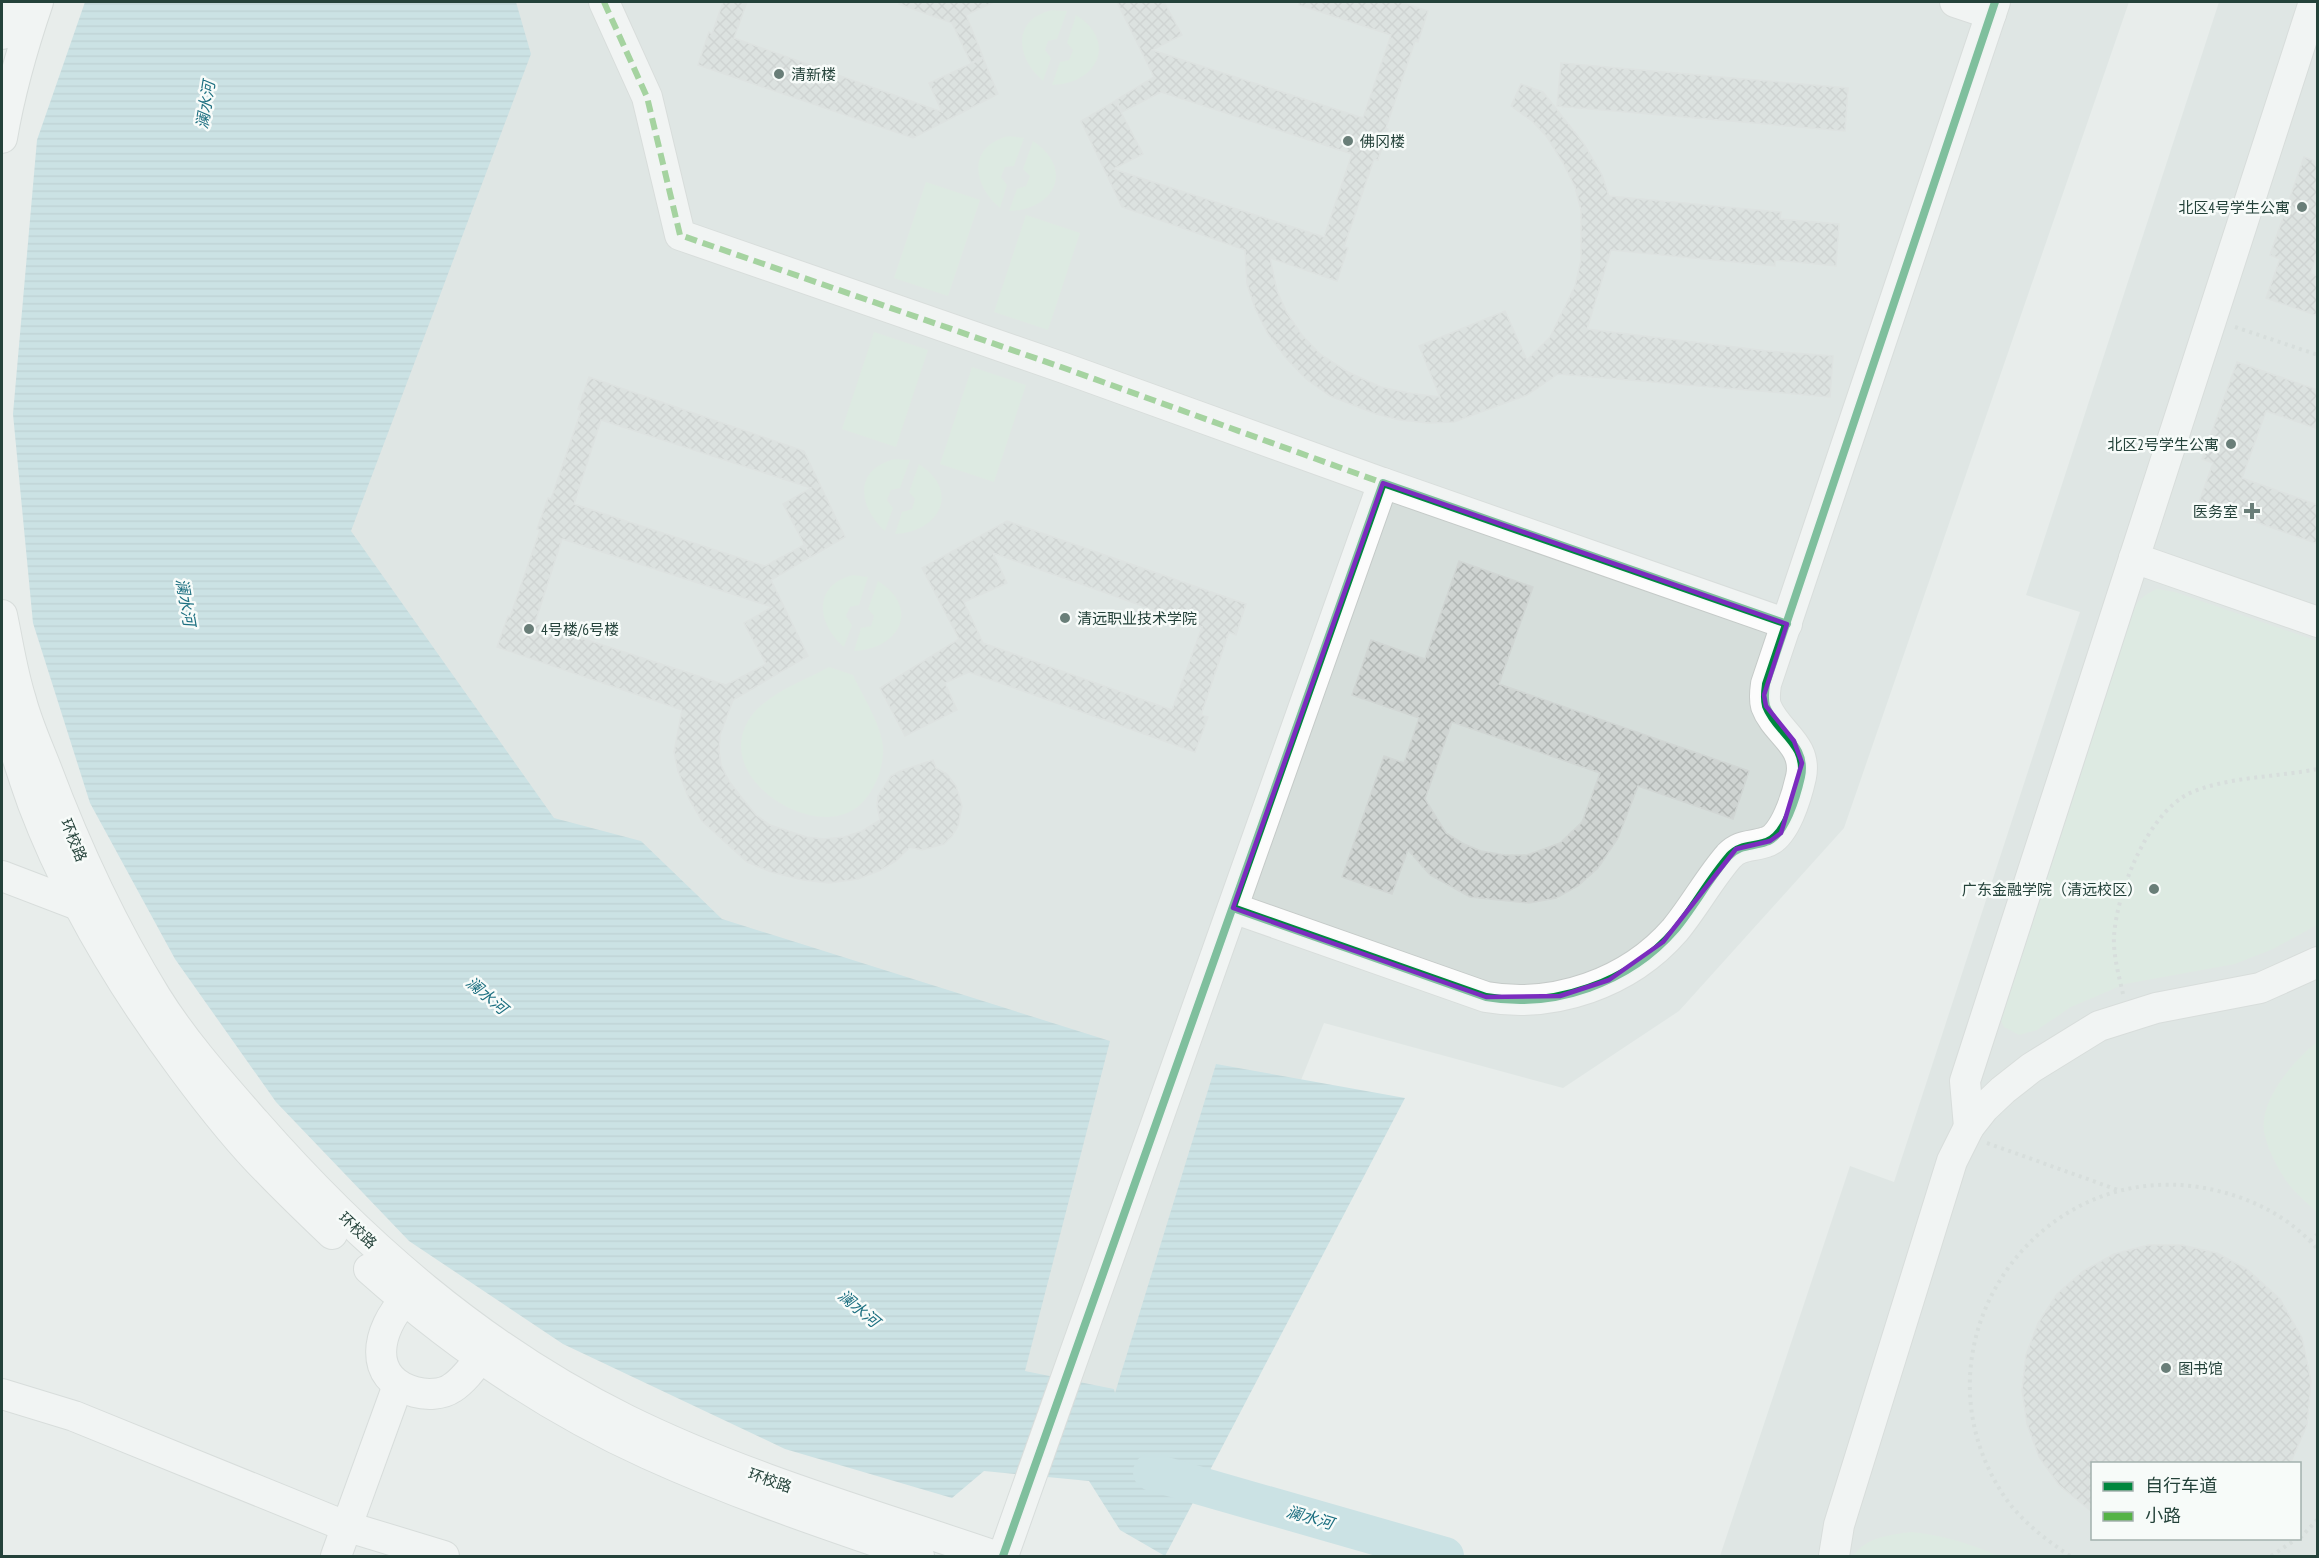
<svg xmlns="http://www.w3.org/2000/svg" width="2319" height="1558" font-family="'PT Sans Narrow','Noto Sans SC',sans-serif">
<defs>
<pattern id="water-rules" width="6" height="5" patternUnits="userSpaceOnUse" patternTransform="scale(1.5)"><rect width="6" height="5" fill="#a9d4db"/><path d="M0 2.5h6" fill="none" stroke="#91b7bd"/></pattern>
<pattern id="building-cross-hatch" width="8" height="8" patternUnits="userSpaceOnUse" patternTransform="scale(1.5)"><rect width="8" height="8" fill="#cfd4d2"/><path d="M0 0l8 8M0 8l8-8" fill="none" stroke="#b2b7b5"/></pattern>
</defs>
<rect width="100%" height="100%" fill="#e8edeb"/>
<g fill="#d6dedb" fill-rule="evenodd">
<polygon points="276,2 2129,2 1844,828 1679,1011 1563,1088 1324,1023 1154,1446 951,1414 254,749"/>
<path d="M2219,2H2317V1556H1720L1850,1166L1894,1182L2080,612L2026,595ZM2092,1464H2300V1538H2092Z"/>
</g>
<g fill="#d1e6d8">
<path d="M1052,10L1067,11L1057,39L1048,41L1045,50L1051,58L1043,81C1016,58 1011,20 1052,10Z"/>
<path d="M1076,15C1118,41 1098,84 1052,85L1060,62L1069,60L1073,50L1067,43Z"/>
<path d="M1009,136L1024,138L1014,166L1005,167L1001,177L1007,185L1000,208C972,185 967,146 1009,136Z"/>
<path d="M1033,141C1075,169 1055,210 1009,211L1017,189L1026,186L1030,176L1023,169Z"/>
<polygon points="926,182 980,200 948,296 894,278"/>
<polygon points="1026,215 1080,233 1048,330 994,312"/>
<polygon points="874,332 928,350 896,447 842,429"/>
<polygon points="972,367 1026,385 994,482 940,464"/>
<path d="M895,459L910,460L900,488L891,490L887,500L893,508L885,531C858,507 853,469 895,459Z"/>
<path d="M919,464C961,491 940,532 895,534L902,512L912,509L915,499L909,492Z"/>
<path d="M853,575L868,577L859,605L850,607L846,616L852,625L844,647C817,624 812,585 853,575Z"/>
<path d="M878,581C921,608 900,649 854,651L861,628L871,626L874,616L868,609Z"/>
<path d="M2157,589L2175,592L2317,641V925L2273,949L2235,964L2125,984L2071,1007L2037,1030L2019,1035L2004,1027L2000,1019L2129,616C2136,602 2143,595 2157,589Z"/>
<path d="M829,667L853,675C863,697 880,722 883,746C884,759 880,775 874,786C868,796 863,804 853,810C809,837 721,781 745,727C758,696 802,682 829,667Z"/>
<path d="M2317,1042V1213C2307,1202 2293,1192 2285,1179C2276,1166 2267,1147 2264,1132C2259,1100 2294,1060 2317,1042Z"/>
<path d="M1911,1532C1941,1535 1970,1543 1998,1556H1853C1866,1537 1890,1535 1911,1532Z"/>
</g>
<polygon fill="url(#water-rules)" points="85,2 516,2 531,54 351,531 554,818 641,841 722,919 1110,1041 1025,1371 1114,1389 1115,1393 1216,1064 1405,1098 1165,1556 1120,1530 1089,1481 984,1471 952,1498 785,1449 563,1344 409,1241 276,1102 175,959 90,803 33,623 13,414 37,140"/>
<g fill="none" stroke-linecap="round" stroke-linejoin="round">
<polyline stroke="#a9d4db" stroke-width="38" points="1152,1472 1445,1556"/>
</g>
<g fill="url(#building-cross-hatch)" stroke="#d1d6d4" stroke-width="1.5" fill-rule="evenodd">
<polygon points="723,2 747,2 734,38 942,112 929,83 983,58 998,94 913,138 698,65 709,32 712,34"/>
<polygon points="900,2 994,2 966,15 983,57 971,63 952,23 899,4"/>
<polygon points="1117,2 1164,2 1182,35 1152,50 1363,118 1391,35 1299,5 1299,2 1400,2 1428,11 1418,42 1415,41 1386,128 1388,129 1378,160 1374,159 1344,247 1348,248 1337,281 1270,258 1277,291 1287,313 1302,335 1320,354 1348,372 1381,387 1409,393 1440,397 1419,346 1505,311 1527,360 1550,337 1575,286 1581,260 1581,210 1575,187 1563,163 1547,137 1532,121 1511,106 1521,84 1543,92 1584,144 1602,175 1609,196 1781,212 1780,219 1839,224 1836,266 1775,260 1775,266 1611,250 1587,329 1768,351 1833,356 1830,397 1558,374 1527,395 1454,422 1428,423 1400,420 1376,414 1330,396 1306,379 1286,358 1268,334 1255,308 1247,284 1245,250 1122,207 1081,121 1115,101 1143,154 1113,169 1324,237 1352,154 1161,92 1122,112 1116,100 1154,77"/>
<polygon points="1561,63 1848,88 1845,131 1557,106"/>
<polygon points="2304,157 2318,162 2318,252 2310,274 2318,276 2318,316 2266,298 2280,259 2270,255"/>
<polygon points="2237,362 2318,390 2318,429 2266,411 2242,478 2318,505 2318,544 2199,502 2213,463 2202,459"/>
<path d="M589,377L804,451L845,537L811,557L783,504L811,488L601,420L574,504L765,566L804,545L810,557L771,580L808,656L733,700L720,735L719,751L721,765L729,781L742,798L756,815L770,825L807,837L824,839L844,837L862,831L880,820L877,806L878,796L891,776L900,771L933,760L936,768L947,774L956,786L962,806L958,826L952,836L944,844L922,850L910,847L896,861L881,870L858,879L829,883L803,880L771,872L747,862L702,821L689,799L678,771L674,752L682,710L497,647L508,616L510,617L540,530L537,529L548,498L551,499L581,411L578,409ZM562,539L772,607L744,623L766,664L726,685L535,623Z"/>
<path d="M1007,521L1246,604L1236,635L1229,632L1201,715L1208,717L1195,752L969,672L945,683L957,710L905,736L880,688L959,639L922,568ZM993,553L1202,627L1172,710L983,643L964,602L1007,583Z"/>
<path d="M1459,561L1533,587L1499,684L1749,771L1733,819L1638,786L1618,838L1598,868L1578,886L1556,898L1529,903L1470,897L1430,875L1408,850L1392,894L1342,877L1384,756L1404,763L1419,718L1352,695L1371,640L1425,659ZM1452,722L1600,773L1582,822L1560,843L1527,855H1505L1481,851L1464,844L1446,833L1425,799Z"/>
<polygon points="2148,1245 2182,1245 2217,1253 2247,1269 2280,1299 2302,1338 2311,1381 2307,1425 2290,1464 2092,1464 2092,1512 2059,1485 2039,1457 2027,1424 2022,1390 2026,1355 2038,1323 2057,1294 2083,1271 2114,1254"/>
</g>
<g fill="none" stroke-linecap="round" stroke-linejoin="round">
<g stroke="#c5cac8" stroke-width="32">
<g id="minor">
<polyline points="604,2 647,97 680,235 1064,368 1383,483"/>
<polyline points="1955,2 1991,14"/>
<polyline points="2,34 12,2"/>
<path d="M2,138C10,91 23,46 38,2"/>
<polyline points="2134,558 2318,622"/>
<path d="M2,615C8,643 12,672 21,700C27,723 37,745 46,768C76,848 111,924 156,997C184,1042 220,1082 255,1122C361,1243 482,1349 627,1420C745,1478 872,1514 995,1556"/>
<path d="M2,704C11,738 21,771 33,804C69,899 122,987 183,1069C209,1104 236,1139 267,1170C288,1192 310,1213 332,1234"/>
<polyline points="2,876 78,905"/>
<path d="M1233,908L1486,997C1554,1009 1629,983 1675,930C1694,907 1709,879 1729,856C1740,844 1752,847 1766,842C1785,837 1797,795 1801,777C1808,744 1776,733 1766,706C1764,699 1765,691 1766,684L1995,2"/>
<polyline points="1969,1127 1965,1081 2314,2"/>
<path d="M369,1269C452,1343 546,1408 648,1454C736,1494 828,1525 919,1556"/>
<path d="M405,1300C377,1329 366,1379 415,1392C426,1395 442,1395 452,1388C463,1381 472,1369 480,1358"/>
<polyline points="2,1394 74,1416 345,1526 444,1556"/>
<polyline points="336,1556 398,1385"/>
<polyline points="1003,1556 1383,483 1787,624"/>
<polyline points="1834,1556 1839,1525 1848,1496 1952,1161 1969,1127 1984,1108 2003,1090 2031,1068 2099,1026 2156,1008 2260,988 2318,962"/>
</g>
</g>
<g stroke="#c3ccca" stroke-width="4" stroke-dasharray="3 4.5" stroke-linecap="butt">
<polyline points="2235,327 2318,355"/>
<path d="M2123,994C2119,976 2113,955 2114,936C2117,892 2147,815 2188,794C2223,777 2278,777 2318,769"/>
<polyline points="1987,1143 2118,1190"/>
<polyline points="2310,1241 2318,1234"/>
<polyline points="2300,1538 2318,1519"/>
<path d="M2070,1556C2045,1539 2021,1521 2004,1496C1902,1342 2044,1144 2222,1192C2258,1201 2294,1221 2318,1250"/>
<polyline points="2271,1556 2298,1538"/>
</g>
<use href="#minor" stroke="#fcfcfc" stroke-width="30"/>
<polyline stroke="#55b346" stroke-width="6" stroke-dasharray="12 6" stroke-linecap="butt" points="604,2 647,97 680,235 1064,368 1383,483"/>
<g stroke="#f7fbf9" stroke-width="11">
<g id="cycleway">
<path d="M1233,908L1486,997C1554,1009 1629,983 1675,930C1694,907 1709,879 1729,856C1740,844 1752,847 1766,842C1785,837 1797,795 1801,777C1808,744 1776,733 1766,706C1764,699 1765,691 1766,684L1995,2"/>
<polyline points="1003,1556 1383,483 1787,624"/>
</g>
</g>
<use href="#cycleway" stroke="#00873e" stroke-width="8"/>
</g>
<path d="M0 0H2319V1558H0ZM1383,483L1787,624L1764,695L1766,706L1794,741L1802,763L1781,833L1770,841L1736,849L1663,942L1609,980L1560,996L1486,997L1233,908Z" fill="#e8edeb" fill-opacity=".55" fill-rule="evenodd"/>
<path fill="none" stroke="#7b2cbf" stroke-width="4.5" stroke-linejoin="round" d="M1383,483L1787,624L1764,695L1766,706L1794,741L1802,763L1781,833L1770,841L1736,849L1663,942L1609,980L1560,996L1486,997L1233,908Z"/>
<g fill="#697e78" stroke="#f7fbf9" stroke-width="2">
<circle cx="779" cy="74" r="6"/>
<circle cx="1348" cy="141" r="6"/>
<circle cx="2302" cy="207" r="6"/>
<circle cx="2231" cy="444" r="6"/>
<path d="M2249 502h6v6h6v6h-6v6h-6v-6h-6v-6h6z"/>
<circle cx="1065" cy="618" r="6"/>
<circle cx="529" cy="629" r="6"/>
<circle cx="2154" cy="889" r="6"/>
<circle cx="2166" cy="1368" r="6"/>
</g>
<g text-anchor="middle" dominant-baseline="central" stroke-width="5" stroke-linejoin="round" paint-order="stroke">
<g font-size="15" fill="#24423a" stroke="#f7fbf9" text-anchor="start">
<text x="791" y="74">清新楼</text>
<text x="1360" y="141">佛冈楼</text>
<text x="2290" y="207" text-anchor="end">北区4号学生公寓</text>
<text x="2219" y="444" text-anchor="end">北区2号学生公寓</text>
<text x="2238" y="511" text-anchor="end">医务室</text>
<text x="1077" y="618">清远职业技术学院</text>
<text x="541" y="629">4号楼/6号楼</text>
<text x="2142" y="889" text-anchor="end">广东金融学院（清远校区）</text>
<text x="2178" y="1368">图书馆</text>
</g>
<g font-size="15" fill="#24423a" stroke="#f7fbf9">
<text transform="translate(74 840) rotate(68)">环校路</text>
<text transform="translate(358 1230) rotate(43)">环校路</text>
<text transform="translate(770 1480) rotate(19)">环校路</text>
</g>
<g font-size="16" font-style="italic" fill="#1c6f80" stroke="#f7fbf9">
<text transform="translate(205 105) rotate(-81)">澜水河</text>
<text transform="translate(186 602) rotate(80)">澜水河</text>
<text transform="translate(487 995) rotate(40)">澜水河</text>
<text transform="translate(859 1308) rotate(40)">澜水河</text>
<text transform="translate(1310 1517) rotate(16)">澜水河</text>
</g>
</g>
<rect width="2319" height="1558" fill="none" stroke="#24423a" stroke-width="6"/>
<rect x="2091" y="1462" width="210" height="78" fill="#f7fbf9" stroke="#a3b1ad" stroke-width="1.5"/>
<rect x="2103" y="1482" width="30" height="9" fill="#00873e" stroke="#a3b1ad" stroke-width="1.5"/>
<text x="2145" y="1492" font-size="18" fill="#24423a">自行车道</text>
<rect x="2103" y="1512" width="30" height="9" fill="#55b346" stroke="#a3b1ad" stroke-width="1.5"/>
<text x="2145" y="1522" font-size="18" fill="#24423a">小路</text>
</svg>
